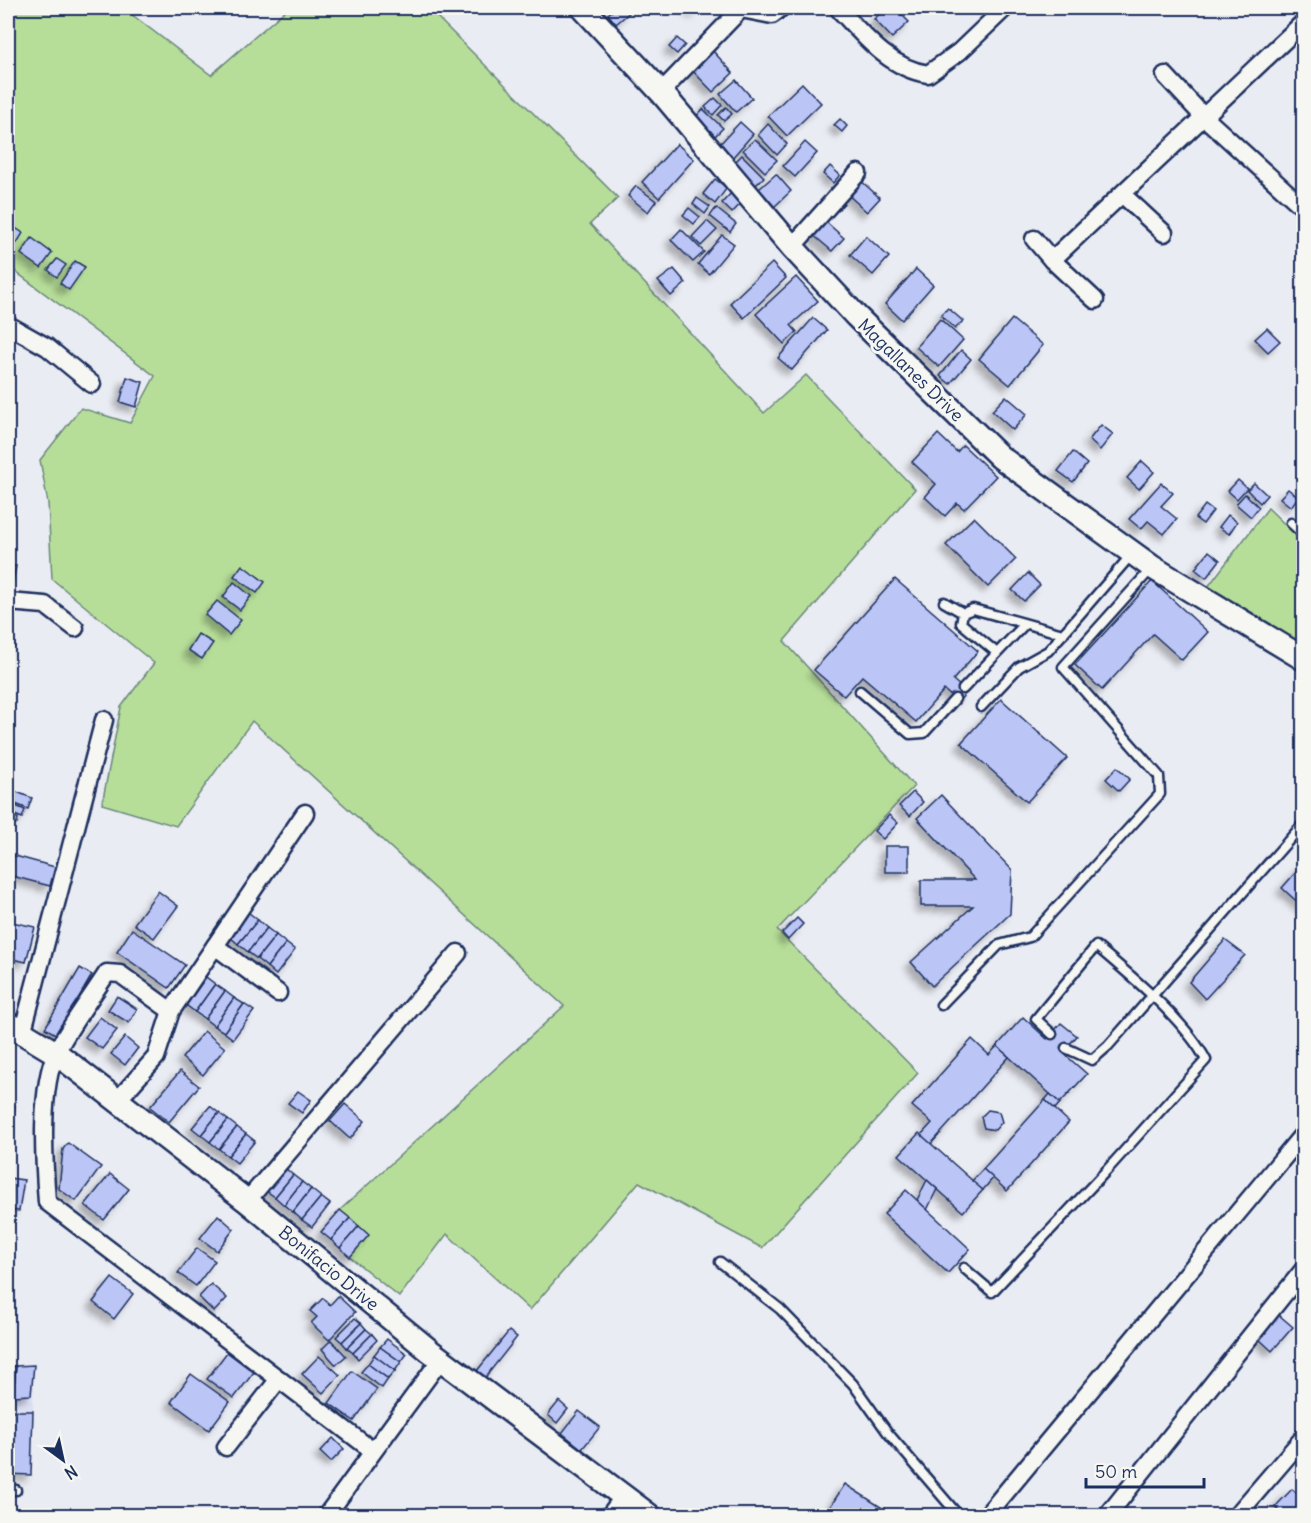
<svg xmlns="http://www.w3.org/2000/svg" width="1311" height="1523" font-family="Delius,sans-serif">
<defs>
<filter id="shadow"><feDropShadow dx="-5.5" dy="5.5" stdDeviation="3" flood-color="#0004"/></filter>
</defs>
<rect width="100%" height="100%" fill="#eaecf3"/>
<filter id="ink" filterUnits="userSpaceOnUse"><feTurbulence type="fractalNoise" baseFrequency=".0167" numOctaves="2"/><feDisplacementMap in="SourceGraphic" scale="12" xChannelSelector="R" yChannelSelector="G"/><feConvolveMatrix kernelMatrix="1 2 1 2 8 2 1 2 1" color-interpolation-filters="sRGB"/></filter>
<g filter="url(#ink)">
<polygon fill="#dce0f4" points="34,1365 31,1475 8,1474 8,1366"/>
<g fill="#b7de99" stroke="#69867c" stroke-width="1.5">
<polygon points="8,8 123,8 211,75 288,8 428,8 618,198 590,224 764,413 806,375 915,489 784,641 914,786 777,930 918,1073 762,1248 639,1182 530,1310 447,1234 399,1297 350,1257 368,1235 340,1210 564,1006 252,721 176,826 102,804 121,707 154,663 52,579 48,503 40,460 81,408 130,423 155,376 8,266"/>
<polygon points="1268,508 1303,542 1303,642 1301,645 1207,588"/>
</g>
<g fill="#bbc5f6" stroke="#1b2f5e" stroke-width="1.5" filter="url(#shadow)">
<polygon points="616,8 626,8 630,12 616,24 608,14"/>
<polygon points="689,8 700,8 695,13"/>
<polygon points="886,8 895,8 909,22 892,38 874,19"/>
<polygon points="677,38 685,45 677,54 669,47"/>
<polygon points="713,51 733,73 713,92 692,70"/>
<polygon points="736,80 752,98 736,112 720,94"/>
<polygon points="802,83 821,103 787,136 768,116"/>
<polygon points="715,98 722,105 713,115 705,107"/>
<polygon points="726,107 732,114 724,121 718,115"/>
<polygon points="703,109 723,128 711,140 691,122"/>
<polygon points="840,119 847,126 842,132 834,125"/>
<polygon points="740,122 753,134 732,158 719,145"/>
<polygon points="768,124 787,144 777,155 758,135"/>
<polygon points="755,139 777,160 765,172 743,150"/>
<polygon points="805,142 817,153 795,177 783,166"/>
<polygon points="677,144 694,159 659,198 642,182"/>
<polygon points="742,155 764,177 752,189 730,167"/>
<polygon points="830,166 840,175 833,183 823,174"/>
<polygon points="776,174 791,191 774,207 759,189"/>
<polygon points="858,178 880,198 867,212 845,192"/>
<polygon points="715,179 727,188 715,204 703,194"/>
<polygon points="636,186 656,201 648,212 628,196"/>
<polygon points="732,192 743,201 732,213 722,203"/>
<polygon points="697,198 710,207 705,214 693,204"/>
<polygon points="689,208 700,217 694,224 683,215"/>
<polygon points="716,208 736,224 730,232 710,216"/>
<polygon points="824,220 844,238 832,251 812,234"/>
<polygon points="707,221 717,230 701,246 692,237"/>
<polygon points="8,223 23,233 17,243 8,237"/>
<polygon points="681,229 704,252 693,262 671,240"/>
<polygon points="722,235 734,244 709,274 698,264"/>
<polygon points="866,236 889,257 873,275 850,255"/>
<polygon points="32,238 52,253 41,268 21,254"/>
<polygon points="57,259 66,265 57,277 48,270"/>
<polygon points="75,261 85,267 69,290 60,283"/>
<polygon points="772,263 786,278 744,318 730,303"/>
<polygon points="674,269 686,283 671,296 658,281"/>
<polygon points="916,269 933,285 902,320 885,304"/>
<polygon points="796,277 818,301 791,325 797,332 784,344 756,314"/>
<polygon points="948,308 963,321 955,329 941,315"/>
<polygon points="813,318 827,330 792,370 778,358"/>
<polygon points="940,319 963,340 939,367 916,347"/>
<polygon points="1012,319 1043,345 1010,385 979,359"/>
<polygon points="1267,328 1280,341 1268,352 1255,339"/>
<polygon points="961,350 971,359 950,384 940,376"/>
<polygon points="127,377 143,382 136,407 120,402"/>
<polygon points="1006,396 1027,414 1013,430 992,411"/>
<polygon points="1101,425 1113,434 1100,450 1089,440"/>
<polygon points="938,434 957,452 963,445 996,476 964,509 957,503 945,516 925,497 936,484 912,462"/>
<polygon points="1073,452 1087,464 1073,482 1058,471"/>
<polygon points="1142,461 1154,472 1139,489 1127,478"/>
<polygon points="1238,480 1247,488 1237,499 1228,491"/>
<polygon points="1161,483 1173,493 1161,506 1177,519 1164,534 1148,521 1141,529 1129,519"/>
<polygon points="1254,483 1267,495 1260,503 1247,490"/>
<polygon points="1288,489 1298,497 1291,507 1280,498"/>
<polygon points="1245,494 1259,507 1251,517 1236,504"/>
<polygon points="1205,505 1213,511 1203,524 1195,518"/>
<polygon points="1228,515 1237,522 1229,534 1219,527"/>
<polygon points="974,517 1016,559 988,587 946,545"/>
<polygon points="1209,551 1220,560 1206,578 1195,569"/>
<polygon points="8,565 16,566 11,593 8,592"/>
<polygon points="242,565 265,582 257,593 234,576"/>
<polygon points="1028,573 1040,585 1024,601 1012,590"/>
<polygon points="895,579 978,651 953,680 967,692 958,702 944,690 916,722 862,676 844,696 814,670"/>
<polygon points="1152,581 1208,632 1182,660 1153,634 1102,690 1075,665"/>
<polygon points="234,582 251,596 240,610 223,597"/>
<polygon points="217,601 241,620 229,635 205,615"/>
<polygon points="8,626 13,626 14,647 8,646"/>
<polygon points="198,634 213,643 202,659 188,650"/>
<polygon points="1001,699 1067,758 1027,802 961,743"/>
<polygon points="1117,767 1130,779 1119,791 1106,779"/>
<polygon points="9,789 32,798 28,809 8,801"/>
<polygon points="913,792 923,802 910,816 899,806"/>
<polygon points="941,795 1012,870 1010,914 932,986 911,962 973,906 921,906 921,880 975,880 917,818"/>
<polygon points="11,804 25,810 22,818 8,812"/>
<polygon points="889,815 898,823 883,839 874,831"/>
<polygon points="9,816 18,818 17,824 8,822"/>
<rect x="885" y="846" width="24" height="26"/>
<polygon points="8,854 55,867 50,886 8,875"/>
<polygon points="1303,864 1304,865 1304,908 1282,888"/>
<polygon points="158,891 178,906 154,938 134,924"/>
<polygon points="248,912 258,920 238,944 229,936"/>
<polygon points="797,918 803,924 788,940 782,933"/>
<polygon points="258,920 267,928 248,952 238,944"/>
<polygon points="12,922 35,927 26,962 8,958 8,940"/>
<polygon points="267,928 276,935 257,959 248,952"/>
<polygon points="132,929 185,965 169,988 117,952"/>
<polygon points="276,935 286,943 267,967 257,959"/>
<polygon points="1225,940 1245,955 1205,999 1189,982"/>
<polygon points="286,943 295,950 276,975 267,967"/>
<polygon points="80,968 92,975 57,1035 45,1028"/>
<polygon points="206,977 215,984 195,1012 186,1005"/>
<polygon points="215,984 225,991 205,1019 195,1012"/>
<polygon points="225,991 234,998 214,1026 205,1019"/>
<polygon points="117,996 137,1009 129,1023 108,1010"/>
<polygon points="234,998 244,1004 224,1032 214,1026"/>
<polygon points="244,1004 254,1011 233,1039 224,1032"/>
<polygon points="100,1017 117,1030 102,1049 85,1037"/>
<polygon points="1023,1017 1047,1039 1061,1023 1077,1036 1062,1052 1087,1074 1060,1103 997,1046"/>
<polygon points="204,1031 225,1048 203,1075 182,1058"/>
<polygon points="125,1037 138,1048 125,1065 111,1054"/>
<polygon points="972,1039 989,1055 997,1046 1009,1057 931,1144 921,1135 932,1123 912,1106"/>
<polygon points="180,1071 199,1086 169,1122 150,1107"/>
<polygon points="298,1091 311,1100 302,1113 288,1103"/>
<polygon points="1050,1094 1060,1103 1055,1109 1045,1100"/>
<polygon points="1045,1100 1069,1122 1007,1191 983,1169"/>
<polygon points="8,1104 15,1105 13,1127 8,1127"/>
<polygon points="345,1104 365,1121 350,1139 330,1121"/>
<polygon points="210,1106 219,1113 201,1135 192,1128"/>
<polygon points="988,1110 999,1112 1002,1122 995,1130 984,1128 981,1117"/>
<polygon points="219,1113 228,1120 210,1142 201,1135"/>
<polygon points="228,1120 237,1127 219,1149 210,1142"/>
<polygon points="237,1127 246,1134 228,1156 219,1149"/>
<polygon points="919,1133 983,1190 963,1212 899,1155"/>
<polygon points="246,1134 255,1141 237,1163 228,1156"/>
<polygon points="68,1143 101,1167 76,1201 59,1189 63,1149"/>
<polygon points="284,1167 293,1175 275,1197 265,1190"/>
<polygon points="983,1169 993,1178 983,1190 972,1181"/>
<polygon points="110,1174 129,1189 104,1220 85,1205"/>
<polygon points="293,1175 302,1182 284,1205 275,1197"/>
<polygon points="8,1178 24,1180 19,1211 8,1210"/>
<polygon points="927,1180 937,1189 927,1210 917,1200"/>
<polygon points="302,1182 311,1189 293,1212 284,1205"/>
<polygon points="311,1189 321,1197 302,1220 293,1212"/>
<polygon points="906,1190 970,1249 948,1273 884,1214"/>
<polygon points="321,1197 330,1204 312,1227 302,1220"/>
<polygon points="340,1210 350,1218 331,1240 321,1232"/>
<polygon points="218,1215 234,1229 217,1251 200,1238"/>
<polygon points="350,1218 359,1226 340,1248 331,1240"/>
<polygon points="359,1226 369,1235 350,1257 340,1248"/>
<polygon points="197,1248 215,1261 196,1286 178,1273"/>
<polygon points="112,1278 133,1294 114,1319 93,1302"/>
<polygon points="211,1284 227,1298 214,1312 199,1297"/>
<polygon points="338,1296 355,1312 329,1340 311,1323 317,1317 310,1311 323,1298 330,1305"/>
<polygon points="1279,1315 1293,1327 1272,1351 1259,1339"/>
<polygon points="355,1318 361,1323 342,1342 336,1337"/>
<polygon points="361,1323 366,1329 347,1348 342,1342"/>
<polygon points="366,1329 372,1334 353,1353 347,1348"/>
<polygon points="509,1331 517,1337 484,1379 476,1372"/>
<polygon points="372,1334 377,1340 358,1359 353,1353"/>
<polygon points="387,1339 407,1354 401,1362 380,1347"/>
<polygon points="331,1340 346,1356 336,1365 322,1349"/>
<polygon points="380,1347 401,1362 395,1371 374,1355"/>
<polygon points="227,1352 254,1372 234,1398 207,1379"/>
<polygon points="374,1355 395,1371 388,1379 368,1364"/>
<polygon points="319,1356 340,1375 323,1393 302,1374"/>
<polygon points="368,1364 388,1379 382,1388 361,1372"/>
<polygon points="34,1365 31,1395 13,1396 16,1366"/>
<polygon points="16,1366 13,1396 8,1396 8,1367"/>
<polygon points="352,1371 377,1389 354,1421 329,1403"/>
<polygon points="191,1374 230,1402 209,1430 171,1402"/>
<polygon points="559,1401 568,1409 557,1423 548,1415"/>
<polygon points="10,1411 33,1411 31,1475 8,1474"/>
<polygon points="579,1411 600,1427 582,1449 562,1433"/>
<polygon points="333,1438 344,1449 331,1462 320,1452"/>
<polygon points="845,1484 887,1511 884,1516 824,1516"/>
<polygon points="1292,1489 1304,1500 1304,1516 1283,1516 1275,1507"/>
</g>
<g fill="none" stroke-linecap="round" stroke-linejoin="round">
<g stroke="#1b2f5e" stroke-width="13">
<g id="lane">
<polyline points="1291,523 1304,535"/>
<polyline points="944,602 963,613"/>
<polyline points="997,653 961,623 963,613 973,609 1063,634"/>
<polyline points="963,689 1024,625"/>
<polyline points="860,691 910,734 924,733 955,699"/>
<polyline points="981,707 1019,667 1048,651 1132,554"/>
<polyline points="941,1005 999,945 1030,937 1160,794 1159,776 1063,667 1152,568"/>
<polyline points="1066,1048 1092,1060 1108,1046 1304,823"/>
<polyline points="720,1262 780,1309 853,1384 888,1433 959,1516"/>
<path d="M964,1268L992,1292L1106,1171L1206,1060C1185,1020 1131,976 1096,946L1036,1019L1052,1034"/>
<polyline points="8,1489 16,1490"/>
</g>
</g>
<g stroke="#1b2f5e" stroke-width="21">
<g id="street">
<path d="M838,8C863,35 890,69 928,74L959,52L1005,8"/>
<polyline points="1165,75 1204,117 1304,208"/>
<polyline points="661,92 741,9 772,15 781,8"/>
<polyline points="1123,195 1164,233"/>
<polyline points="1034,239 1052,260 1095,300"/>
<polyline points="792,247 858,173"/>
<polyline points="1052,260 1304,22"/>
<polyline points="8,325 47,347 92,384"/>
<polyline points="8,602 45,605 75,628"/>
<polyline points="215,946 278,993"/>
<path d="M171,1011L120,974L107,973C91,998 71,1024 57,1051C39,1087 44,1162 47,1202L373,1451"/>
<polyline points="23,1030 104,720"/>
<polyline points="117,1101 156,1057 171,1011 305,813"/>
<polyline points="247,1201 458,953"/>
<polyline points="226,1447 279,1379"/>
<polyline points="326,1516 441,1359"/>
<polyline points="609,1516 624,1496"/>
<polyline points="986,1516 1304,1133"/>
<polyline points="1107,1516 1304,1269"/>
<polyline points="1236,1516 1304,1437"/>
</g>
</g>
<g stroke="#1b2f5e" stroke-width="27">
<g id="secondary">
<polyline points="583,8 661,92 792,247 856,316 1000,457 1152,567 1304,659"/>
<polyline points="8,1024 56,1053 247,1201 430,1351 650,1516"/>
</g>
</g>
<use href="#lane" stroke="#f6f6f2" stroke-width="8"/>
<use href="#street" stroke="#f6f6f2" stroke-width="16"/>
<use href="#secondary" stroke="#f6f6f2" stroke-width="22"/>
</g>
</g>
<g text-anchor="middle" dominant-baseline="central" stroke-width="6" stroke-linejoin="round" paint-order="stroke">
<g font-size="18" fill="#1b2f5e" stroke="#f6f6f2">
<text transform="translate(911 370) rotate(44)">Magallanes Drive</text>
<text transform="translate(329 1268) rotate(39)">Bonifacio Drive</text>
</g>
</g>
<rect width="1311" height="1523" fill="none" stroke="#f6f6f2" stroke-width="30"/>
<rect x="15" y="15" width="1281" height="1493" fill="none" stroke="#1b2f5e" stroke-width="2" filter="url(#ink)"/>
<g transform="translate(63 1460) rotate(147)" stroke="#f6f6f2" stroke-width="4.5" paint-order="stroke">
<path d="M0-4.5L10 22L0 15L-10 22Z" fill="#1b2f5e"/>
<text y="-9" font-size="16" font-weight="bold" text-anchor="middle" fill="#1b2f5e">N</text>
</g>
<path d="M1086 1478v9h118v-9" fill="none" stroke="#1b2f5e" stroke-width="3"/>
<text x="1095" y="1478" font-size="18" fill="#1b2f5e" stroke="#f6f6f2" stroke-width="4.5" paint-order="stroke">50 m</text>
</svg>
